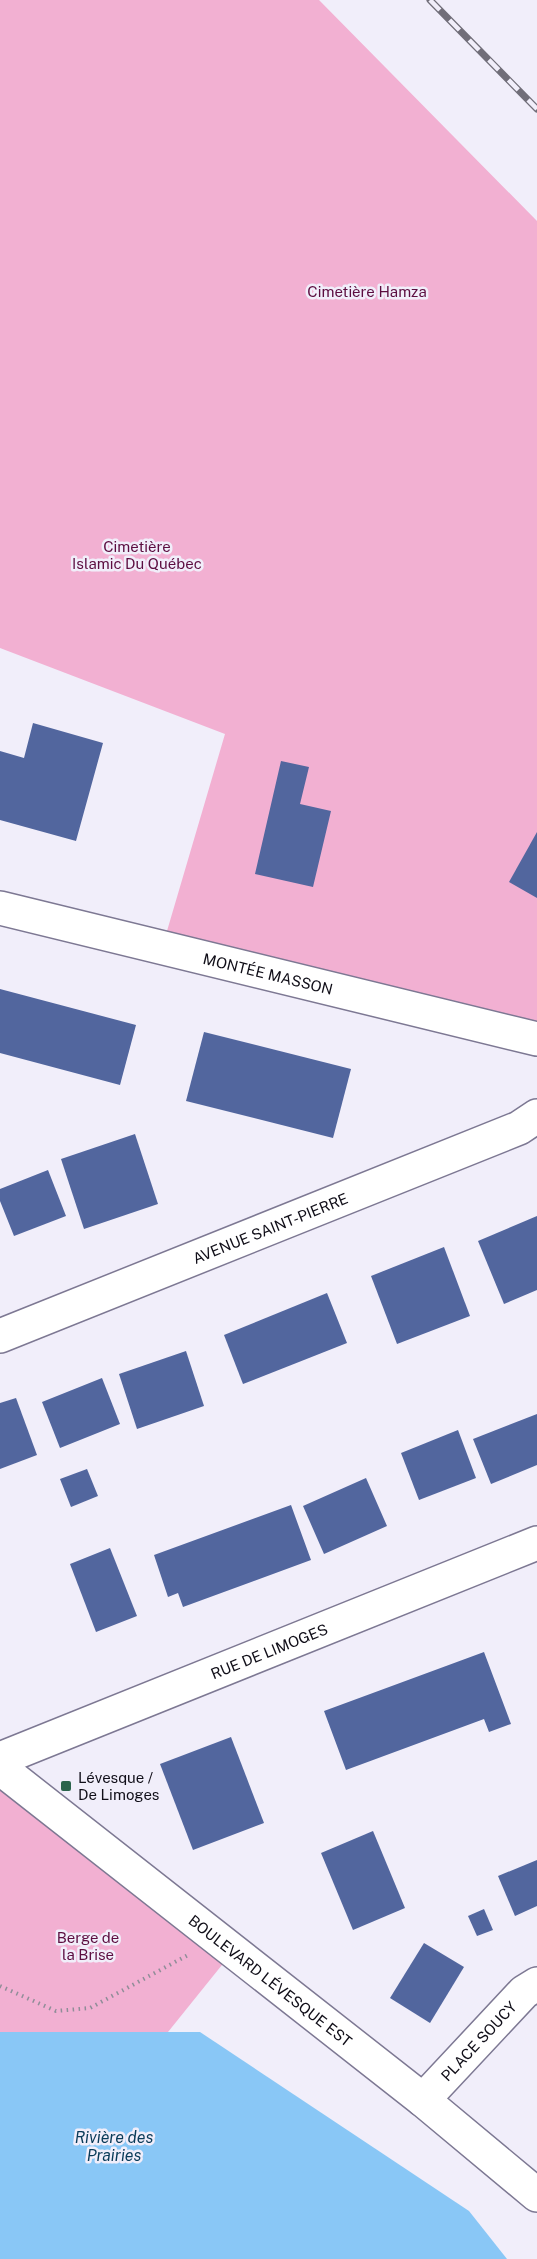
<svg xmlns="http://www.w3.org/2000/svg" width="537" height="2259" font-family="'Public Sans',sans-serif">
<rect width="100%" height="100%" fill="#f1eefa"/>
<g fill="#f2b0d2">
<polygon points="0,0 319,0 537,221 537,1039 162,948 225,734 0,648"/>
<polygon points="0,1768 234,1950 168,2032 0,2032"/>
</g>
<polygon fill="#89c7f6" points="0,2032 200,2032 469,2211 507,2259 0,2259"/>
<g fill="#52669e">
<polygon points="33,723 103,743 76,841 0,820 0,751 24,758"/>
<polygon points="281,761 309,767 300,804 331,811 313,887 255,874"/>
<polygon points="537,832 537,898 509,882"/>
<polygon points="0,989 136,1025 120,1085 0,1053"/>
<polygon points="204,1032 351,1069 333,1138 186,1101"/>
<polygon points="135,1134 158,1204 84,1229 61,1159"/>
<polygon points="48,1170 66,1216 14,1236 0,1201 0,1189"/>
<polygon points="537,1216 537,1290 504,1304 478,1241"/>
<polygon points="444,1247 470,1316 397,1344 371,1276"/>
<polygon points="327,1293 347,1343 243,1384 224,1335"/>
<polygon points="186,1351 204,1406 137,1429 119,1374"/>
<polygon points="102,1378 120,1424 60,1448 42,1402"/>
<polygon points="16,1398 37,1455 0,1469 0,1403"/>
<polygon points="537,1414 537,1465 491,1484 473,1439"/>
<polygon points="458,1430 476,1478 419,1500 401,1453"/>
<polygon points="87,1469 98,1496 71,1507 60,1479"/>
<polygon points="366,1478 387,1526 324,1554 303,1506"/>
<polygon points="291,1505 311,1560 183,1607 178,1593 168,1597 154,1555"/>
<polygon points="110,1548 137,1616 96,1632 70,1564"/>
<polygon points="484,1652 511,1724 489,1732 484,1719 346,1770 324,1711"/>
<polygon points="231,1737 264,1823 193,1850 160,1764"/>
<polygon points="373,1831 405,1908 353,1930 321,1853"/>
<polygon points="537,1860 537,1906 515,1916 498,1876"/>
<polygon points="484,1909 493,1930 477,1936 468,1916"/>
<polygon points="424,1943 464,1967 430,2023 390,1998"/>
</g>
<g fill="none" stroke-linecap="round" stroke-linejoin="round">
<g stroke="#7d7893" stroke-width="36">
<g id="minor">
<path id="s1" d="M0,908L537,1039"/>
<path id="s2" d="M0,1336L519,1128L537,1116"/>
<path id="s3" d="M0,1759L537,1543"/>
<path id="s4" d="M0,1768L423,2100L537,2195"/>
<path id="s5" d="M423,2100L524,1992L537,1984"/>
</g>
</g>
<polyline stroke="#908d98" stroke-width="4" stroke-dasharray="1.5 4.5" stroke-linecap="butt" points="0,1986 56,2011 90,2008 188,1955"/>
<use href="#minor" stroke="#fff" stroke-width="33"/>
<g stroke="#716e79" stroke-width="7">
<polyline id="rail" points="430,0 537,109"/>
</g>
<use href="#rail" stroke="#f1eefa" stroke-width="4.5" stroke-dasharray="14" stroke-linecap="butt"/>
</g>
<rect fill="#2b644c" stroke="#f1eefa" stroke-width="2" x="60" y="1780" width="12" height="12" rx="3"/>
<g text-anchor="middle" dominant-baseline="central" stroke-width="5" stroke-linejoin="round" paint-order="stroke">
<g font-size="15" fill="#5c0d40" stroke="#f1eefa">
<text x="367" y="291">Cimetière Hamza</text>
<text x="137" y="546">Cimetière<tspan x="137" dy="17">Islamic Du Québec</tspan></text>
<text x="88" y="1937">Berge de<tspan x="88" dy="17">la Brise</tspan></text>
</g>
<g font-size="15" fill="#100e18" stroke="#f1eefa">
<text stroke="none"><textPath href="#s1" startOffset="276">MONTÉE MASSON</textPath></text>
<text stroke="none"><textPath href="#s2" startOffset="291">AVENUE SAINT-PIERRE</textPath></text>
<text stroke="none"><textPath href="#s3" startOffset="290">RUE DE LIMOGES</textPath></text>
<text stroke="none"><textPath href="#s4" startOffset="344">BOULEVARD LÉVESQUE EST</textPath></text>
<text stroke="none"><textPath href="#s5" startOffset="81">PLACE SOUCY</textPath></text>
</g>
<g font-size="15" fill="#100e18" stroke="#f1eefa" text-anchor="start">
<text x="78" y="1777">Lévesque /<tspan x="78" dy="17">De Limoges</tspan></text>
</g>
<g font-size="16" font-style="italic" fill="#083a58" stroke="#f1eefa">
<text x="114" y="2137">Rivière des<tspan x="114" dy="18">Prairies</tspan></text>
</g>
</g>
</svg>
